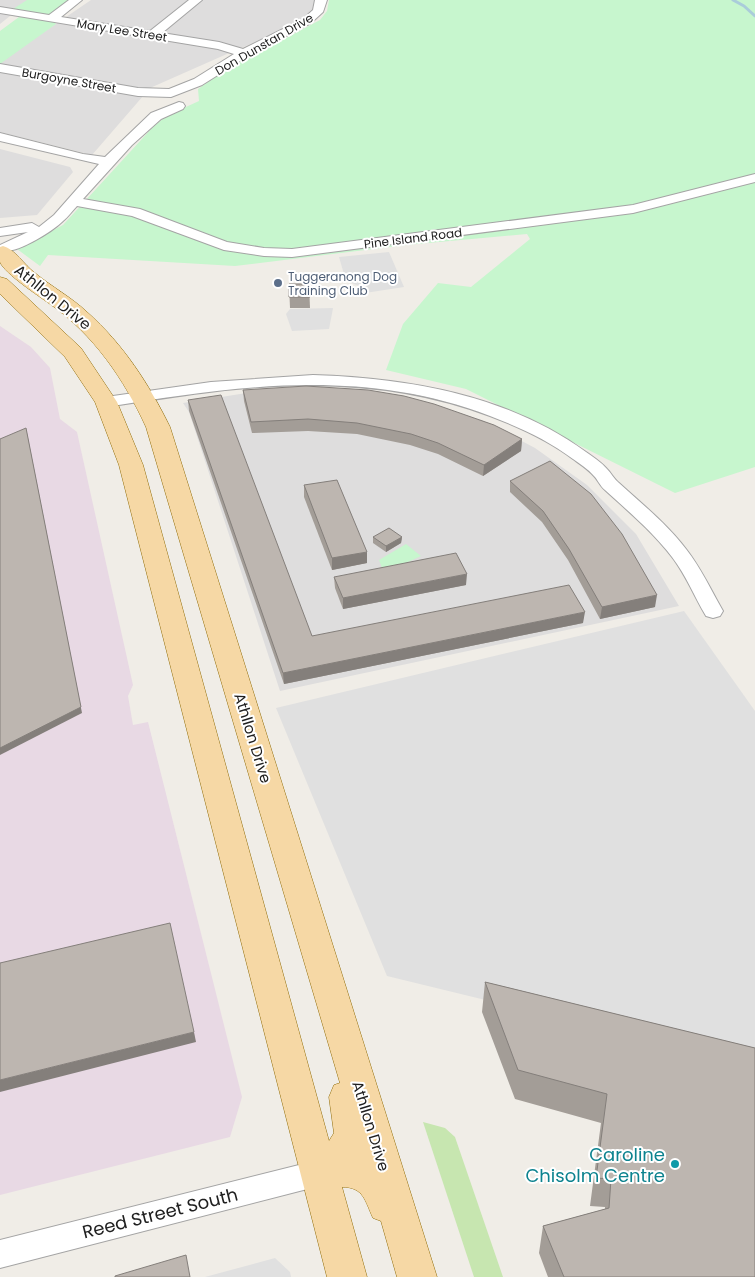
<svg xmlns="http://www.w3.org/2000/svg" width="755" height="1277" font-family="Poppins,sans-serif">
<rect width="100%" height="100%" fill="#f0ede7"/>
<g fill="#dedddd">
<polygon points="0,0 30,0 0,24"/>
<polygon points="91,0 318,0 307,21 236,50 150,88 92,155 0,132 0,62"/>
<polygon points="0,149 70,167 73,172 37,215 0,218"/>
<polygon points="271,389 416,401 482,420 535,448 587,485 636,534 679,606 280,691 189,412 183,403"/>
</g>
<polygon fill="#e8d9e4" points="0,326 31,347 50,368 60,419 77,432 133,685 128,696 133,725 148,722 242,1097 230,1137 0,1195"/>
<polygon fill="#c7e6b0" points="423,1122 445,1128 455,1137 503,1277 474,1277"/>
<g fill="#c7f6ce">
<polygon points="27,0 68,0 49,15 56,24 0,64 0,31 19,17 13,9"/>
<polygon points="329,0 755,0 755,467 675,493 466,389 386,370 403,324 438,283 471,287 530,239 527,234 406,245 235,266 48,255 40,266 17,249 63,225 152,128 166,116 199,101 198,89 222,72 320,20 327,11"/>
<polygon points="406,544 421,556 384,573 379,560"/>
</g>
<g fill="#e0e0e0">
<polygon points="389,252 404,287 365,293 362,287 346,281 339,257"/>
<polygon points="333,308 329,329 292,331 286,314 290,309"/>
<polygon points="684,611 755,711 755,1066 387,976 276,708"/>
<polygon points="275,1258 290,1272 291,1277 205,1277"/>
</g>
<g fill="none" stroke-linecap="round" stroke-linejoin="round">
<polyline stroke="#aaccda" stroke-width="3" points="733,0 744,6 755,16"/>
<g stroke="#a4a4a4" stroke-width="2">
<g id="minor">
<polygon points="69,0 82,0 61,17 150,31 189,0 202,0 162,33 219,42 243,49 303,19 313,10 315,0 327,0 323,12 311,23 248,56 202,85 171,97 138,96 0,72 0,64 138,88 169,89 194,79 234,54 218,49 0,13 0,7 49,15"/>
<path d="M179,102L183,103L185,106L183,109L161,119L132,145L83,199L140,209L227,242L264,248L292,249L633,205L755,174V182L633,213L292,257L264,256L224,250L132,216L77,206C72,211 68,217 63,221C52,232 15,255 0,251V245L28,232L0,236V228L32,223L39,227L54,215L99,164L0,141V133L83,154L105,157L151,113Z"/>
<path d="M313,375C408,378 508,395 586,452C593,457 601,462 607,469C611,473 614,479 619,483C642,504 667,524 686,549C701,568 711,590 723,611L720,616L713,618L706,616C694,596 686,575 672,557C653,532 629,512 605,490C600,486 598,480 594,476C588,469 580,464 573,459C548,440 519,427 490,416C361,367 238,386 106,407L100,406L98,402L100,398L106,397L211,382Z"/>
<polygon points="319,1160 329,1164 333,1173 329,1182 319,1186 0,1268 0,1240"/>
</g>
</g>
<g stroke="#916d0a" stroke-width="1">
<path id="primary" d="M3,246C15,249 24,265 35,273C52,287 71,297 87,312C123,344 149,384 170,427L437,1277H397L381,1221L373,1218C365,1201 364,1187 342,1187L367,1277H327L119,465L95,402L65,357L0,294V277L7,279L81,348L117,402L143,465L329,1141L334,1133L329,1097L334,1085L340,1083L146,427C124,379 94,335 50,304C39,296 5,274 0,262C0,258 0,251 0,247Z"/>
</g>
<use href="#minor" fill="#fff" fill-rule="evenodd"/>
<use href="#primary" fill="#f6d8a5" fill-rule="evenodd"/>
</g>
<g fill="#a39d97">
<polygon points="289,284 309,284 310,308 290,308"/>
<polygon points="243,390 522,439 521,451 483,476 438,454 410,445 357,434 308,431 252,433 244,401"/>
<polygon points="188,400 312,636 583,623 284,684 189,411"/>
<polygon points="510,481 655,607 600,619 568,560 542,522 510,492"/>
<polygon points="304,485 367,563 332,570 304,497"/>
<polygon points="373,537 402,537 401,543 386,552 373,543"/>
<polygon points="334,577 466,585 343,609 335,588"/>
<polygon points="485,982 755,1048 755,1277 548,1277 539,1253 543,1226 605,1209 605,1207 590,1206 601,1123 515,1099 482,1012"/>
</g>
<g fill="#847f7b">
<polygon points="26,428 82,713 0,755 0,748"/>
<polygon points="522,439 521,451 483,476 484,465"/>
<polygon points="402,537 401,543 386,552 386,546"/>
<polygon points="367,552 367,563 332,570 332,558"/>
<polygon points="467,574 466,585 343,609 343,598"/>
<polygon points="657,595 655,607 600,619 602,607"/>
<polygon points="585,612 583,623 284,684 283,673"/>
<polygon points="194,1032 196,1042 0,1092 0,1080"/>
</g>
<g fill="#bdb6b0" stroke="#847f7b">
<polygon points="289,284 309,284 310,297 289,297"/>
<polygon points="306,386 368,390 404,396 434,404 494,425 522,439 484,465 438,443 411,434 357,423 308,419 251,422 243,390"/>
<polygon points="221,395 312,636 569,585 585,612 283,673 188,400"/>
<polygon points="26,428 81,707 0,748 0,439"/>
<polygon points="550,461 591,494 622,534 657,595 602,607 569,549 543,511 510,481"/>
<polygon points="337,480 367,552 332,558 304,485"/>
<polygon points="389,528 402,537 386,546 373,537"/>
<polygon points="456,553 467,574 343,598 334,577"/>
<polygon points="170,923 194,1032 0,1080 0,963"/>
<polygon points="485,982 755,1048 755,1277 564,1277 543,1226 609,1208 611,1179 596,1178 607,1094 518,1070"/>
<polygon points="186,1255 190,1277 115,1277 115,1276"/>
</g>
<circle fill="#5c6f8a" stroke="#fff" stroke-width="2" cx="278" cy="283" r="5"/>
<circle fill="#0f9aa8" stroke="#fff" stroke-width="2" cx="675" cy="1164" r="5"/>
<g text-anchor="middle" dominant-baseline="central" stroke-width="4" stroke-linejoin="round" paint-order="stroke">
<g font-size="12" fill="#202020" stroke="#fff">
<text transform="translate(122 30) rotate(9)">Mary Lee Street</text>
<text transform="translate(264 44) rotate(-30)">Don Dunstan Drive</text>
<text transform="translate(69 80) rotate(10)">Burgoyne Street</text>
<text transform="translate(413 238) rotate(-7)">Pine Island Road</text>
</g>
<g font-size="12" fill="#4e5e75" stroke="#fff" text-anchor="start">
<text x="288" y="276">Tuggeranong Dog<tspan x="288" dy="14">Training Club</tspan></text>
</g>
<g font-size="15" fill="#202020" stroke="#fff">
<text transform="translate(53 297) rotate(39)">Athllon Drive</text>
<text transform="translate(253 738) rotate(73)">Athllon Drive</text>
<text transform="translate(371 1126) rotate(73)">Athllon Drive</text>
</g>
<g font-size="18" fill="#0d838f" stroke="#fff" text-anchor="end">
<text x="665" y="1154">Caroline<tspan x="665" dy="21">Chisolm Centre</tspan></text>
</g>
<g font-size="18" fill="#202020" stroke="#fff">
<text transform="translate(160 1213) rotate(-14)">Reed Street South</text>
</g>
</g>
</svg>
